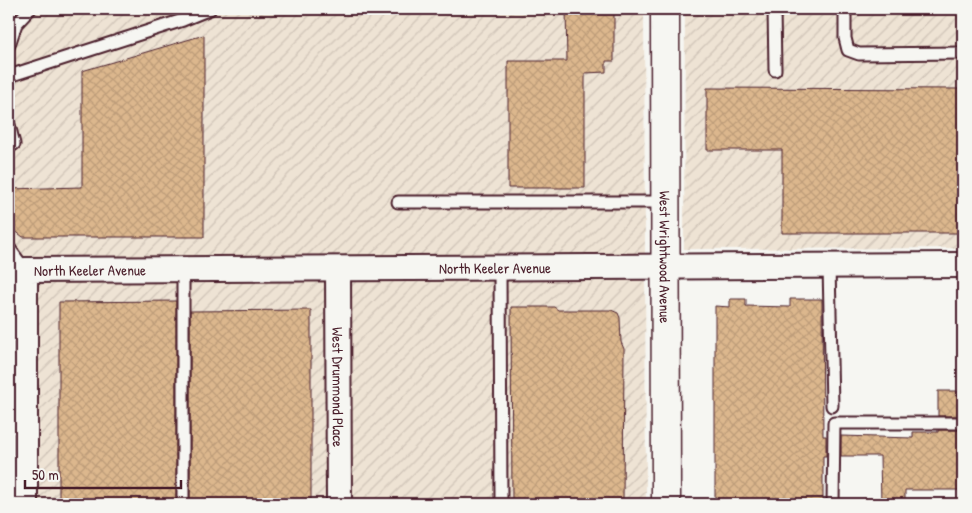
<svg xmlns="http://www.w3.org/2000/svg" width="972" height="513" font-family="'Patrick Hand',sans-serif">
<defs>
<pattern id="industrial-furrows" width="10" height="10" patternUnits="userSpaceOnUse" patternTransform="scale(1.25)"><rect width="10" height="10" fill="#eee3d4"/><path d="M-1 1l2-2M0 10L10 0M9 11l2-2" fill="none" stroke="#cec2b6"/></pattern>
<pattern id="building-cross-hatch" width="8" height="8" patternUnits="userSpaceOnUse" patternTransform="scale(1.25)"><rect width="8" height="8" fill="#dcb78d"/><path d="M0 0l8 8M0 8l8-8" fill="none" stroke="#be9d7a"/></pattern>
</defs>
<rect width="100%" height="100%" fill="#f6f6f2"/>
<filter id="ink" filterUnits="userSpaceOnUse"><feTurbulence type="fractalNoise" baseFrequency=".02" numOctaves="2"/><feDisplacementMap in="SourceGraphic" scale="10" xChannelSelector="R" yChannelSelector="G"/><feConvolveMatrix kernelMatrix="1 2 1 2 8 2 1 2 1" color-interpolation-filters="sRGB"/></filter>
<g filter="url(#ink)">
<g fill="url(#industrial-furrows)">
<polygon points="9,9 644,9 646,504 9,504"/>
<polygon points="685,9 963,9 963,248 684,249"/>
</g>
<g fill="url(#building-cross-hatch)" stroke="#4a1f2b">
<polygon points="566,9 614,9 614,61 606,61 606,72 585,73 585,188 508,188 508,61 567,61"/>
<polygon points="204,35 204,237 23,237 9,226 9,189 82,187 82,71"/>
<polygon points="707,88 963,89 963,233 782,233 782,150 707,150"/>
<polygon points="730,299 746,299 746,306 790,307 790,299 822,299 823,436 826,436 826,456 823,456 823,504 715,504 715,306 730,307"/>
<polygon points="176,301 176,504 59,504 59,302"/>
<polygon points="511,307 554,307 558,310 611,310 618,313 620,318 621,342 624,349 623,504 512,504"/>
<polygon points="311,310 311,504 190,504 190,311"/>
<polygon points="938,391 957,391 957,395 963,395 963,416 938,416"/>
<polygon points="938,430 963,430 963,490 905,490 905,504 881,504 880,456 841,456 841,436 913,438 913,432 938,432"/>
</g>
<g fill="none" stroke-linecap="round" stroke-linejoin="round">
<g stroke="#4a1f2b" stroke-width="15">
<g id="lane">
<polyline points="774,9 775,70"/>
<polyline points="845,9 845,38 848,50 859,54 963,53"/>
<polyline points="9,45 16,24 30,9"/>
<polyline points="9,76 183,20 210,9"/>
<polyline points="9,125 14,144 9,147"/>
<polyline points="398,202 665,202"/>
<polyline points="9,248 25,270"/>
<polyline points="829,266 832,406"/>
<polyline points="500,268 501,504"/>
<polyline points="183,269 183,504"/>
<polyline points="833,504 834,423 963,423"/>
</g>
</g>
<g stroke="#4a1f2b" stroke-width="28">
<g id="street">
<path id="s1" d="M338,269L339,504"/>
<path id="s2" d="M25,504V270L963,265"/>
</g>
</g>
<g stroke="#4a1f2b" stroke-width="31">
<g id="secondary">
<path id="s3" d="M665,9L666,504"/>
</g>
</g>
<use href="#lane" stroke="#f6f6f2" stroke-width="11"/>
<use href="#street" stroke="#f6f6f2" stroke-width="24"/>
<use href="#secondary" stroke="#f6f6f2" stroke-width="28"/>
</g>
</g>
<g text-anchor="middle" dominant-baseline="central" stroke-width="4" stroke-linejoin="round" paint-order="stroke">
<g font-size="15" fill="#4a1f2b" stroke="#f6f6f2">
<text stroke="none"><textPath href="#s3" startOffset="248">West Wrightwood Avenue</textPath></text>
<text stroke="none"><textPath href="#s2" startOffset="704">North Keeler Avenue</textPath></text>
<text stroke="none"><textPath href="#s2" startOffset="299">North Keeler Avenue</textPath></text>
<text stroke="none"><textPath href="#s1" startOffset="118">West Drummond Place</textPath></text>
</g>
</g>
<rect width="972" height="513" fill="none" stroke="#f6f6f2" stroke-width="30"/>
<rect x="15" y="15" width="942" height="483" fill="none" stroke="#4a1f2b" stroke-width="2" filter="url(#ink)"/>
<path d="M25 480v8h156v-8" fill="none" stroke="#4a1f2b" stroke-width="2.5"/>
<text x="32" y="480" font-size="15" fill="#4a1f2b" stroke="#f6f6f2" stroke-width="4" paint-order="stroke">50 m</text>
</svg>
